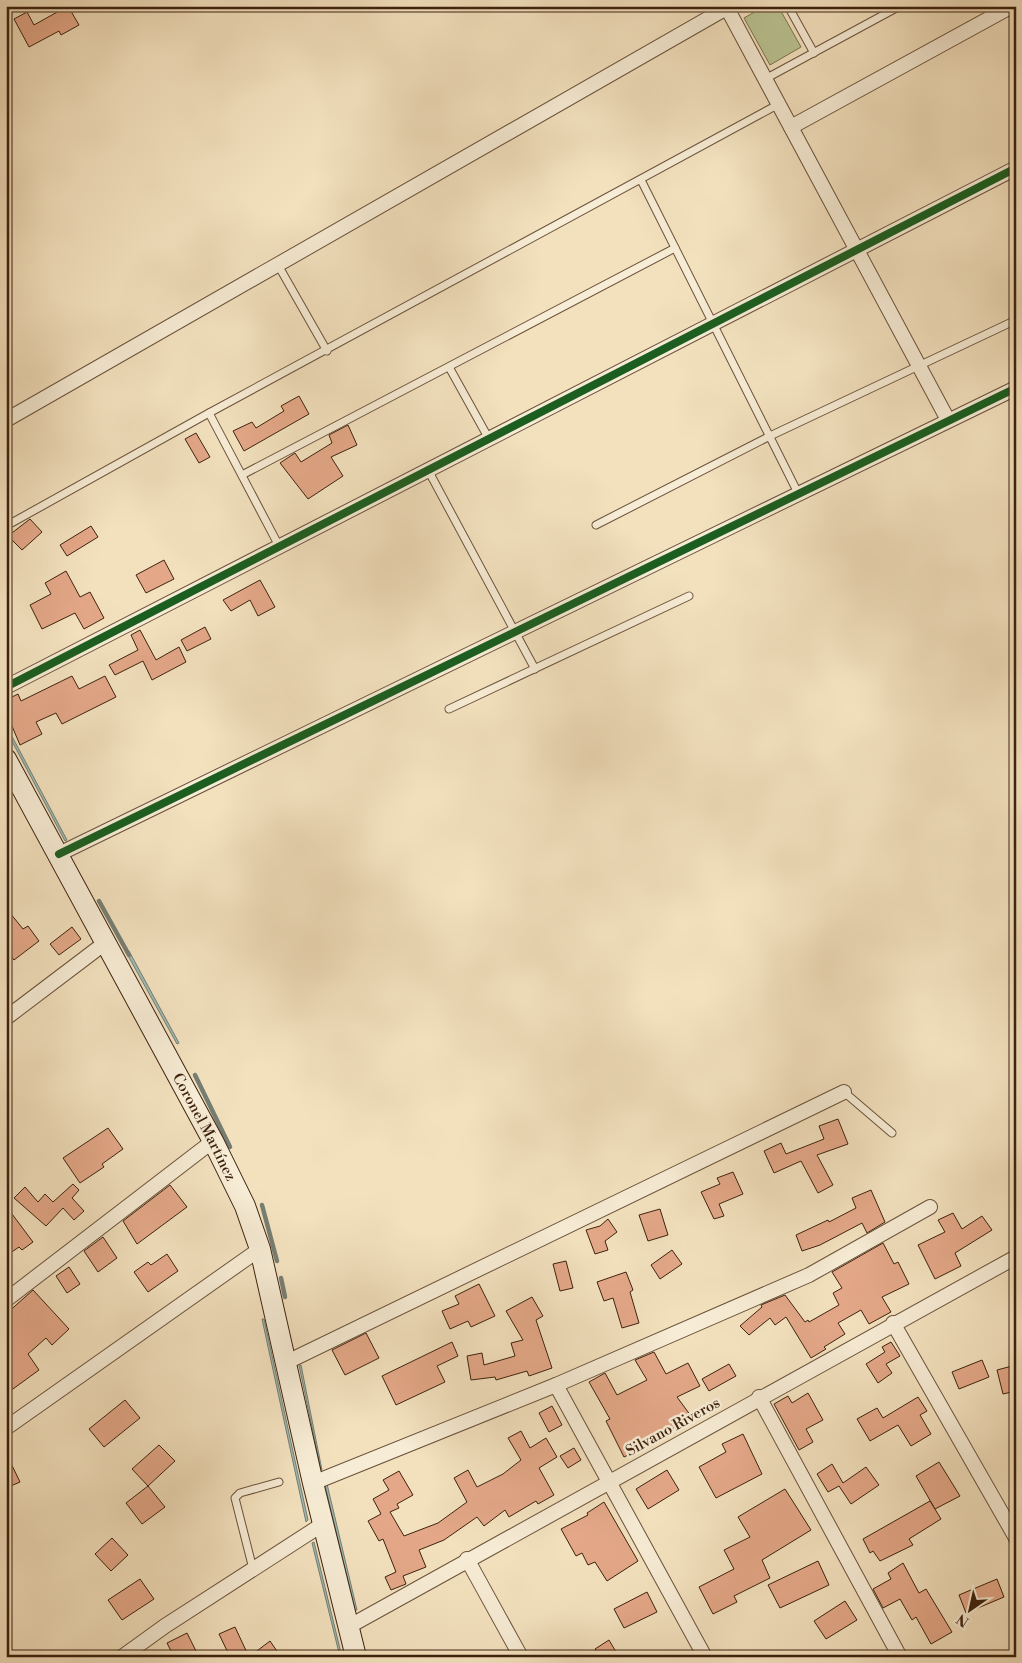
<svg xmlns="http://www.w3.org/2000/svg" width="1022" height="1663" font-family="'Libre Bodoni',serif">
<rect width="100%" height="100%" fill="#f3e1be"/>
<filter id="stains"><feTurbulence type="fractalNoise" baseFrequency=".004" numOctaves="4"/><feColorMatrix values="0 0 0 0 .2 0 0 0 0 .09 0 0 0 0 .02 0 0 0 .5 -.17"/></filter>
<radialGradient id="worn" r=".72"><stop offset=".6" stop-color="#630" stop-opacity="0"/><stop offset="1" stop-color="#630" stop-opacity=".3"/></radialGradient>
<polygon fill="#bac392" stroke="#7c7250" points="765,6 778,6 801,47 770,65 744,18"/>
<g fill="#9cbcb7" stroke="#767e73">
<polygon points="6,725 67,840 65,841 6,730"/>
<polygon points="129,951 179,1043 177,1044 126,952"/>
<polygon points="262,1319 264,1319 308,1520 306,1522"/>
<polygon points="299,1365 301,1365 322,1470 321,1470"/>
<polygon points="327,1484 357,1610 355,1610 325,1485"/>
<polygon points="314,1542 342,1657 340,1657 312,1543"/>
</g>
<g fill="none" stroke-linecap="round" stroke-linejoin="round">
<g stroke="#767e73" stroke-width="4.5">
<polyline points="99,901 129,955"/>
<polyline points="195,1075 230,1147"/>
<polyline points="262,1205 277,1261"/>
<polyline points="281,1278 285,1297"/>
</g>
</g>
<g fill="#e4a888" stroke="#3d220e">
<polygon points="68,6 79,25 61,35 59,31 29,47 14,19 27,12 34,25"/>
<polygon points="299,396 309,414 244,451 233,431 252,422 256,428 284,411 281,406"/>
<polygon points="348,425 357,445 331,457 343,476 308,499 280,463 295,453 301,462 332,443 329,435"/>
<polygon points="196,433 210,457 199,463 185,439"/>
<polygon points="30,519 42,532 22,550 8,536"/>
<polygon points="91,526 98,537 67,556 60,545"/>
<polygon points="164,560 174,579 146,593 136,575"/>
<polygon points="66,571 80,597 90,592 104,618 84,629 75,613 42,629 30,605 51,594 45,583"/>
<polygon points="260,580 275,607 258,616 250,600 231,611 223,600"/>
<polygon points="205,627 211,639 187,651 181,640"/>
<polygon points="140,630 156,660 179,647 186,662 152,680 143,661 115,675 109,665 138,650 131,635"/>
<polygon points="72,676 79,689 105,676 116,697 62,724 56,713 36,722 42,734 20,745 6,712 6,700 18,694 21,701"/>
<polygon points="6,908 23,929 28,926 39,941 14,960 6,950"/>
<polygon points="72,927 81,939 59,955 50,944"/>
<polygon points="838,1119 848,1144 817,1155 833,1185 818,1193 801,1161 774,1173 764,1151 781,1143 786,1154 824,1139 819,1126"/>
<polygon points="108,1128 123,1149 102,1164 104,1167 80,1183 63,1158"/>
<polygon points="733,1172 743,1194 719,1204 724,1216 714,1219 701,1192 720,1184 717,1178"/>
<polygon points="73,1184 79,1190 72,1198 84,1211 74,1220 63,1208 46,1226 14,1198 25,1187 38,1202 45,1194 53,1202"/>
<polygon points="170,1185 187,1207 137,1244 123,1221"/>
<polygon points="871,1190 885,1222 867,1233 862,1223 820,1245 802,1251 796,1235 828,1220 829,1222 856,1208 852,1198"/>
<polygon points="6,1206 33,1242 22,1250 19,1247 6,1256"/>
<polygon points="660,1209 668,1235 648,1241 639,1215"/>
<polygon points="953,1213 962,1229 982,1216 992,1230 955,1253 961,1266 935,1279 918,1245 945,1232 938,1220"/>
<polygon points="608,1219 617,1232 605,1241 608,1250 595,1254 586,1230 600,1226"/>
<polygon points="103,1237 117,1258 98,1272 84,1251"/>
<polygon points="883,1243 894,1264 898,1262 909,1284 882,1297 891,1312 869,1324 861,1310 838,1323 845,1334 824,1347 826,1349 811,1358 786,1317 775,1325 770,1318 749,1335 740,1326 762,1307 761,1305 785,1295 805,1322 808,1320 809,1322 839,1305 833,1293 842,1288 832,1272"/>
<polygon points="672,1250 682,1264 660,1279 651,1265"/>
<polygon points="167,1254 178,1271 148,1292 134,1272 148,1262 151,1265"/>
<polygon points="566,1261 573,1288 560,1291 553,1264"/>
<polygon points="69,1267 80,1284 67,1293 56,1276"/>
<polygon points="626,1272 633,1290 630,1292 639,1323 622,1328 613,1298 604,1301 597,1282"/>
<polygon points="479,1284 495,1316 471,1327 468,1321 450,1329 442,1311 459,1304 455,1296"/>
<polygon points="33,1290 69,1329 52,1345 46,1338 28,1354 39,1370 6,1394 6,1314"/>
<polygon points="532,1297 543,1316 536,1320 552,1368 529,1376 527,1371 496,1380 495,1377 471,1380 467,1356 482,1353 484,1365 515,1356 511,1343 523,1340 506,1311"/>
<polygon points="366,1333 379,1358 345,1375 332,1350"/>
<polygon points="452,1342 458,1356 437,1366 445,1382 396,1405 382,1376"/>
<polygon points="891,1342 900,1356 886,1364 892,1373 878,1383 866,1364 885,1352 882,1347"/>
<polygon points="654,1352 666,1374 688,1363 700,1386 677,1397 691,1416 668,1432 669,1435 646,1444 647,1446 624,1457 606,1421 610,1419 589,1382 605,1373 617,1395 647,1380 635,1360"/>
<polygon points="982,1360 989,1377 959,1389 952,1372"/>
<polygon points="729,1364 736,1376 709,1391 702,1379"/>
<polygon points="1016,1365 1016,1391 1003,1394 997,1370"/>
<polygon points="808,1393 823,1420 806,1429 813,1442 799,1450 774,1404 788,1396 792,1403"/>
<polygon points="918,1397 927,1411 920,1415 931,1434 911,1446 898,1425 870,1441 857,1419 877,1408 883,1418"/>
<polygon points="125,1400 140,1418 104,1447 89,1429"/>
<polygon points="552,1406 562,1425 549,1432 539,1413"/>
<polygon points="521,1431 530,1448 546,1438 557,1457 539,1468 554,1495 538,1504 536,1501 509,1517 505,1510 484,1526 477,1517 444,1540 419,1550 426,1567 403,1576 406,1584 391,1590 385,1577 396,1572 383,1539 379,1541 368,1521 381,1514 373,1499 389,1490 383,1480 399,1471 413,1495 397,1504 399,1508 390,1512 404,1536 438,1523 467,1502 454,1478 468,1470 477,1487 503,1474 521,1460 508,1438"/>
<polygon points="743,1434 762,1474 716,1498 699,1467 726,1452 722,1444"/>
<polygon points="159,1445 175,1461 148,1486 132,1469"/>
<polygon points="574,1448 581,1460 568,1468 560,1456"/>
<polygon points="6,1453 20,1482 6,1488"/>
<polygon points="939,1462 960,1496 935,1509 916,1476"/>
<polygon points="832,1464 843,1483 866,1467 879,1485 851,1504 839,1486 828,1492 817,1474"/>
<polygon points="667,1470 679,1490 648,1509 636,1489"/>
<polygon points="148,1486 165,1507 142,1524 126,1503"/>
<polygon points="785,1489 811,1530 762,1560 770,1578 734,1596 737,1602 713,1614 699,1587 734,1569 724,1550 750,1537 738,1517"/>
<polygon points="930,1501 941,1519 909,1539 913,1545 880,1561 873,1551 870,1553 863,1539"/>
<polygon points="604,1502 638,1561 607,1581 595,1562 588,1565 582,1553 576,1556 561,1529 588,1515 587,1513"/>
<polygon points="112,1538 128,1555 111,1571 95,1554"/>
<polygon points="818,1561 829,1585 780,1608 768,1585"/>
<polygon points="903,1563 919,1593 926,1589 952,1632 931,1644 916,1617 912,1620 900,1599 883,1608 873,1589 891,1579 888,1573"/>
<polygon points="140,1579 154,1599 122,1620 108,1600"/>
<polygon points="997,1579 1004,1597 966,1613 959,1595"/>
<polygon points="647,1592 657,1612 624,1628 614,1609"/>
<polygon points="845,1601 857,1620 826,1639 814,1621"/>
<polygon points="235,1627 249,1657 270,1641 281,1657 230,1657 219,1634"/>
<polygon points="187,1633 199,1657 174,1657 167,1643"/>
<polygon points="609,1640 619,1657 600,1657 595,1649"/>
</g>
<g fill="none" stroke-linecap="round" stroke-linejoin="round">
<g stroke="#6a523a" stroke-width="9">
<g id="lane">
<polyline points="788,6 814,53"/>
<polyline points="765,79 900,6"/>
<polyline points="641,180 798,493"/>
<polyline points="278,265 327,351"/>
<polyline points="449,367 489,439"/>
<polyline points="209,413 279,546"/>
<polyline points="428,470 535,669"/>
<polyline points="242,475 675,248"/>
<polyline points="596,525 770,436 1016,320"/>
<polyline points="6,526 209,413 779,104"/>
<polyline points="449,709 689,596"/>
<polyline points="844,1092 892,1133"/>
<polyline points="253,1569 235,1498 240,1493 279,1482"/>
</g>
</g>
<g stroke="#6a523a" stroke-width="16">
<g id="street">
<polyline points="727,8 948,420"/>
<polyline points="791,127 1012,6"/>
<polyline points="6,420 730,6"/>
<polyline points="6,687 1016,168"/>
<polyline points="59,854 1016,388"/>
<polyline points="6,1018 105,943"/>
<polyline points="6,1300 213,1141"/>
<polyline points="893,1323 1016,1538"/>
<polyline points="287,1362 844,1092"/>
<polyline points="556,1385 705,1657"/>
<polyline points="759,1397 900,1657"/>
<polyline points="6,1428 260,1249"/>
<polyline points="313,1483 556,1385 809,1275 930,1207"/>
<polyline points="467,1559 521,1657"/>
<polyline points="348,1627 1016,1257"/>
<polyline points="122,1657 165,1626 323,1524"/>
</g>
</g>
<g stroke="#3d220e" stroke-width="22">
<g id="secondary">
<path id="s1" d="M6,759L213,1141L245,1206L260,1249L313,1483L356,1657"/>
</g>
</g>
<use href="#lane" stroke="#f7ecd5" stroke-width="7"/>
<use href="#street" stroke="#f7ecd5" stroke-width="14"/>
<use href="#secondary" stroke="#f7ecd5" stroke-width="20"/>
<g stroke="#f7ecd5" stroke-width="11">
<g id="cycleway">
<polyline points="6,687 1016,168"/>
<polyline points="59,854 1016,388"/>
</g>
</g>
<use href="#cycleway" stroke="#1b5e20" stroke-width="8"/>
</g>
<g text-anchor="middle" dominant-baseline="central" stroke-width="5" stroke-linejoin="round" paint-order="stroke">
<g font-size="15" fill="#3d220e" stroke="#f7ecd5">
<text stroke="none"><textPath href="#s1" startOffset="418">Coronel Martínez</textPath></text>
<text transform="translate(673 1427) rotate(-29)">Silvano Riveros</text>
</g>
</g>
<rect width="1022" height="1663" fill="none" stroke="#f3e1be" stroke-width="25"/>
<rect x="8" y="8" width="1007" height="1648" fill="none" stroke="#3d220e" stroke-width="2.5"/>
<rect x="12" y="12" width="997" height="1638" fill="none" stroke="#3d220e"/>
<g transform="translate(970 1610) rotate(214)" stroke="#f7ecd5" stroke-width="4" paint-order="stroke">
<path d="M0-4L9 19L0 12L-9 19Z" fill="#3d220e"/>
<text y="-8" font-size="14" font-weight="bold" text-anchor="middle" fill="#3d220e">N</text>
</g>
<rect width="100%" height="100%" filter="url(#stains)"/>
<rect width="100%" height="100%" fill="url(#worn)"/>
</svg>
